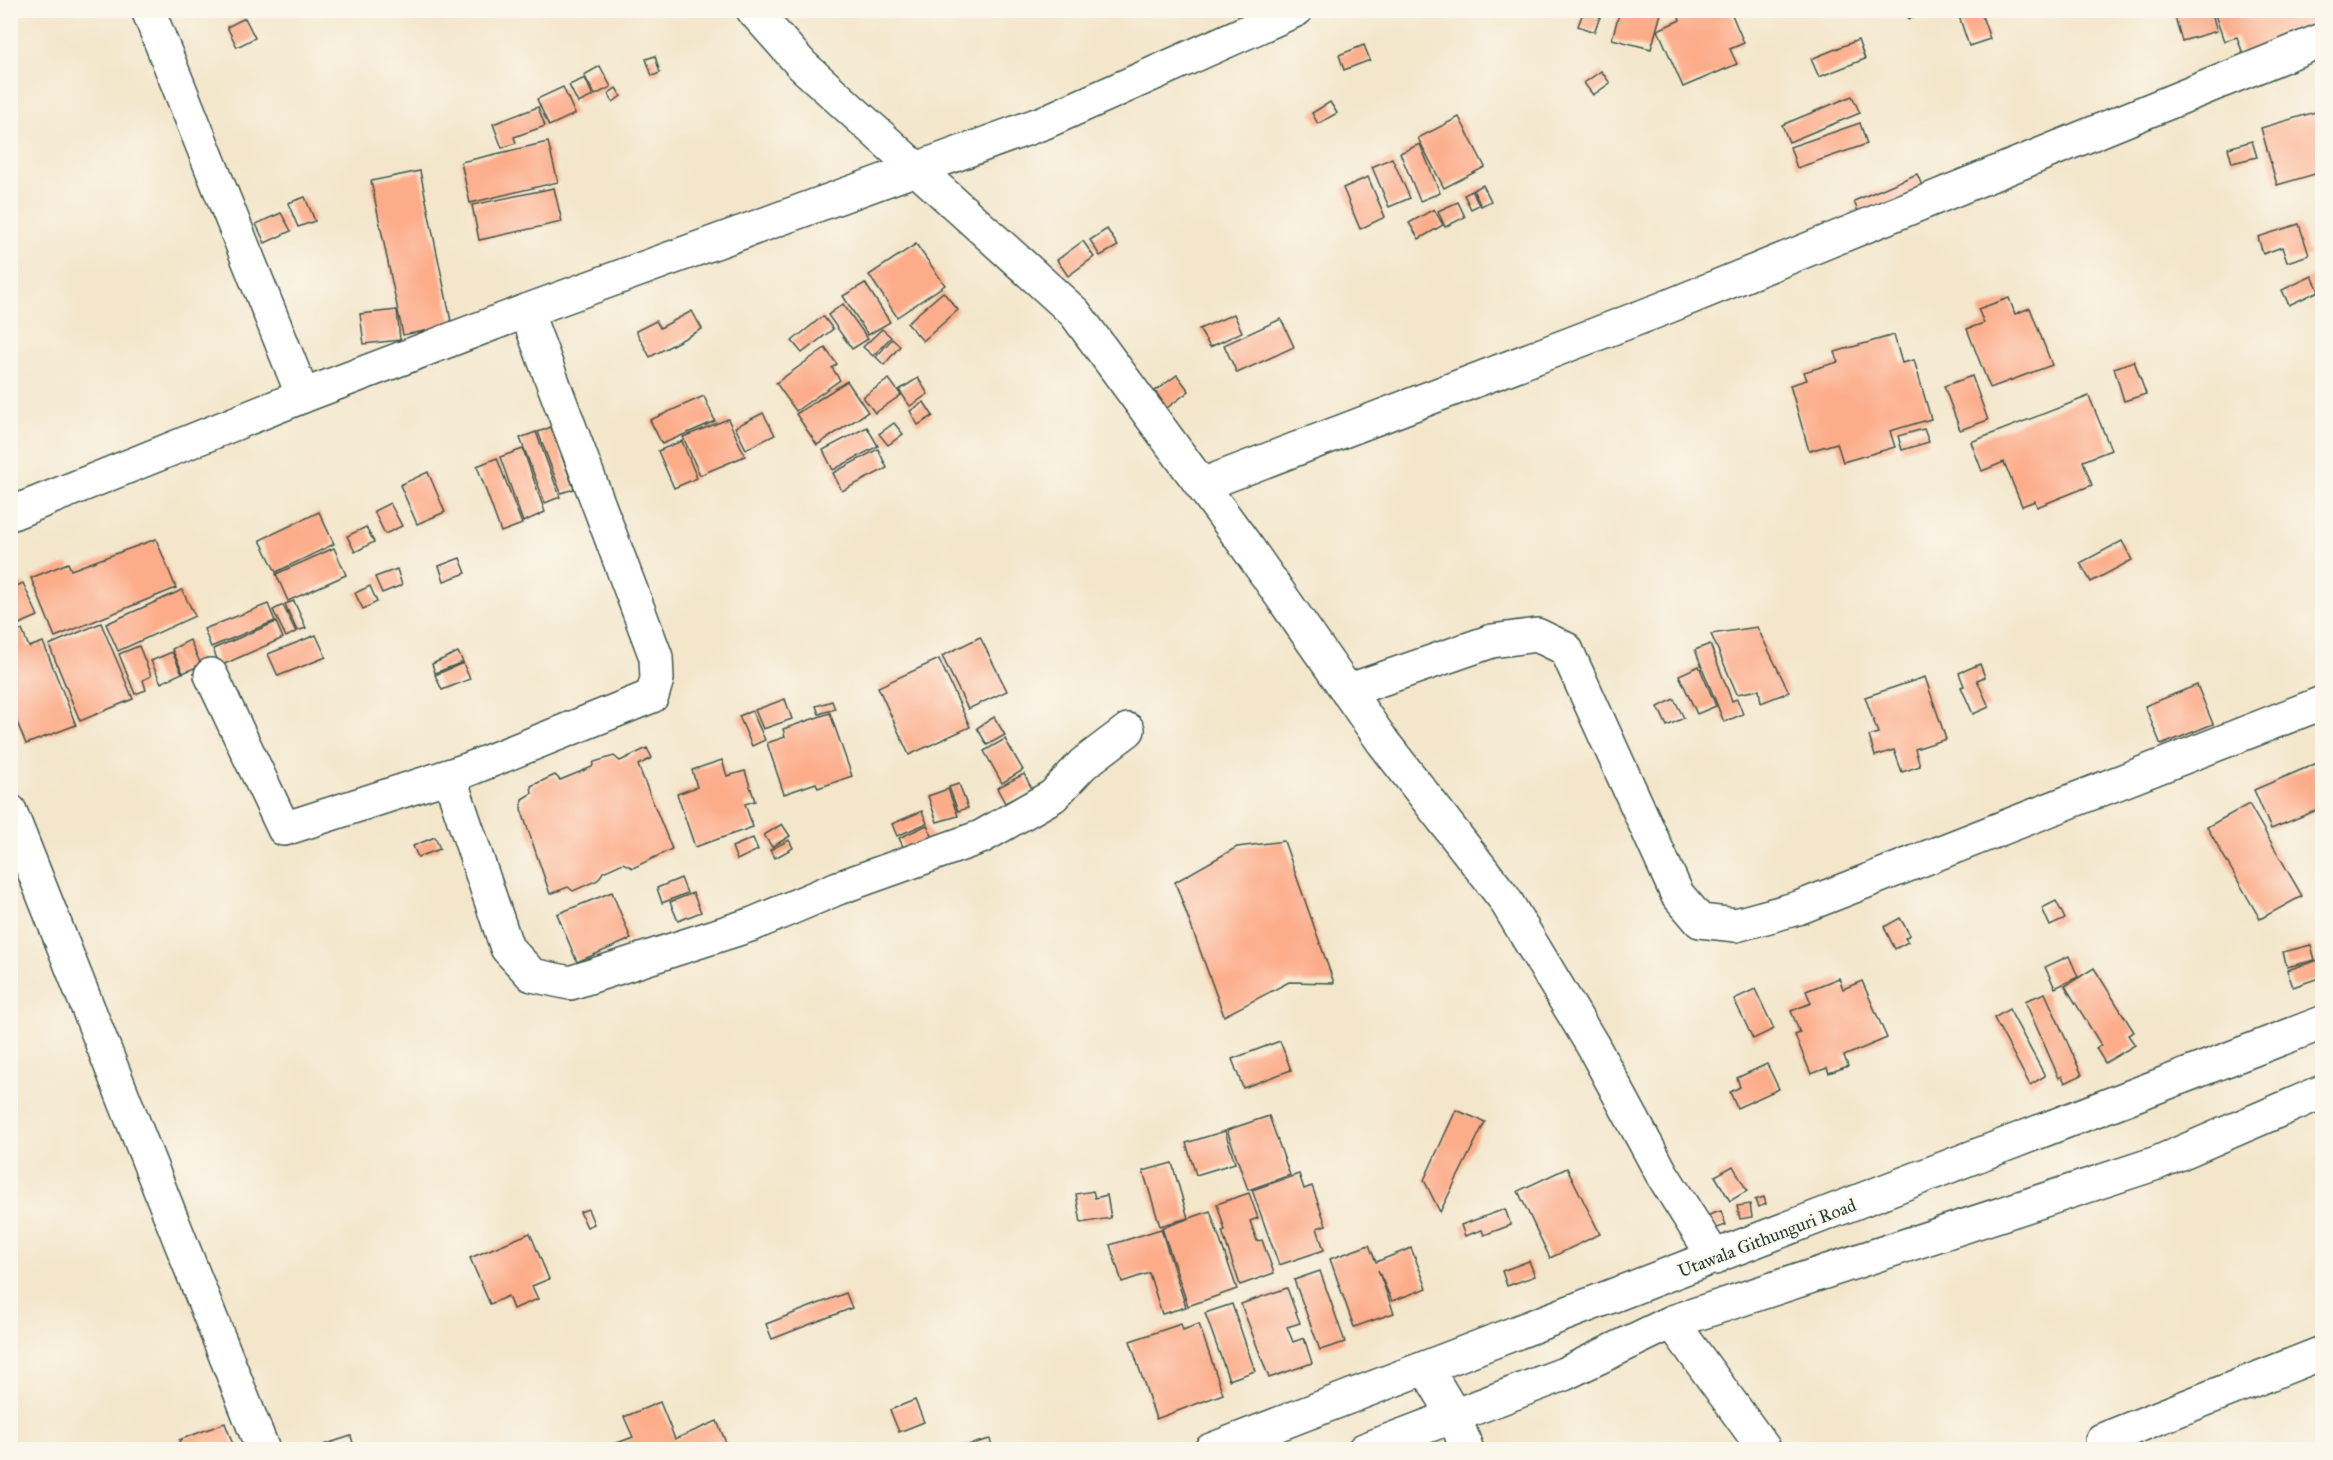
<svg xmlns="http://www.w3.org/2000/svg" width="2333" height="1460" font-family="'IM FELL Great Primer',serif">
<rect width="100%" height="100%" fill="#fbf7ec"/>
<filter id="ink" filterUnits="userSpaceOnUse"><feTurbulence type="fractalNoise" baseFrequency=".0167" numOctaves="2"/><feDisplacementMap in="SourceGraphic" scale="12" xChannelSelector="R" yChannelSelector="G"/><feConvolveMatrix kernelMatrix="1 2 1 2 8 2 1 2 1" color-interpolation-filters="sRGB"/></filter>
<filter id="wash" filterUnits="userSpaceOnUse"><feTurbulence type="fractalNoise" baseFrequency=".008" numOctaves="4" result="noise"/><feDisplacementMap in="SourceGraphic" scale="24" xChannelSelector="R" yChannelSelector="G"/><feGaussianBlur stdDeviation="1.35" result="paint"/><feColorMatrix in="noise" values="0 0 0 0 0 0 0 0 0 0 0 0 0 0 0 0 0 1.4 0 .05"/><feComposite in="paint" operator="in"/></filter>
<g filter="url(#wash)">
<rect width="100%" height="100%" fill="#f3e6cb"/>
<g id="blocks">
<g fill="#fcac89">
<polygon points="1584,10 1603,10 1594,32 1578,26"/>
<polygon points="1620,10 1662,10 1651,49 1612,39"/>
<polygon points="1676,10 1730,10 1744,43 1730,49 1737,64 1683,87 1658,30 1680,20"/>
<polygon points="1904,10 1924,10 1909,19"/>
<polygon points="1957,10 1980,10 1990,39 1969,46"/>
<polygon points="2173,10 2211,10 2217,31 2182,41"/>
<polygon points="2227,10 2322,10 2322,34 2245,60 2237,37 2224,41 2215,15"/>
<polygon points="245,18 255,38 237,47 227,27"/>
<polygon points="1858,40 1865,59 1819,77 1811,59"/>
<polygon points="1364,45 1370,60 1344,70 1339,55"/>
<polygon points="655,56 660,73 652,76 646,59"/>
<polygon points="600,66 611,87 595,95 584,75"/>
<polygon points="1601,71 1610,83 1593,95 1584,83"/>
<polygon points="585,78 593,96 578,103 569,85"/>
<polygon points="563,87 575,114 549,126 537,99"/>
<polygon points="616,88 621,96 613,102 608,94"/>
<polygon points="1852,96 1860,113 1789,142 1782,125"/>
<polygon points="1330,102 1337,113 1318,124 1312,113"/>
<polygon points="538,107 545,126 514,137 516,143 502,148 493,124"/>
<polygon points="2322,110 2322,172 2277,185 2261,128"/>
<polygon points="1459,117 1485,167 1444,188 1418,138"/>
<polygon points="1860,123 1867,144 1797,168 1790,147"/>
<polygon points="2252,141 2257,157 2232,163 2228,148"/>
<polygon points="548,142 558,182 470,203 461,162"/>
<polygon points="1420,144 1440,193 1420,201 1400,153"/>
<polygon points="1392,158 1410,198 1389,207 1372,167"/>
<polygon points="420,171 452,326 403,335 371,181"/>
<polygon points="1917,174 1924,190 1860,217 1854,201"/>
<polygon points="1368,177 1385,217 1360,229 1343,188"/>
<polygon points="1483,185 1491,201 1481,206 1473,190"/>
<polygon points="554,188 562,222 479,240 472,205"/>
<polygon points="1472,191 1479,205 1471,209 1464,195"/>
<polygon points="305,197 315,221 298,227 288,203"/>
<polygon points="1458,202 1465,217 1445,227 1438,211"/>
<polygon points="1434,209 1443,225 1419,239 1409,223"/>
<polygon points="281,213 291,231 265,243 256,224"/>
<polygon points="2299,224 2309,255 2287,262 2282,247 2263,254 2258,237"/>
<polygon points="1107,229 1118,246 1100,256 1090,240"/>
<polygon points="1083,241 1094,257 1068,276 1057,260"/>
<polygon points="916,244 945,285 897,317 869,275"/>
<polygon points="2312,276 2319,291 2289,305 2282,290"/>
<polygon points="865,283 890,322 868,335 843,296"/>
<polygon points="943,292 958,310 923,341 907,323"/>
<polygon points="2009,298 2015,314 2030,308 2052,365 1990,388 1967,329 1984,323 1978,309"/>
<polygon points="843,304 868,339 852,349 828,315"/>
<polygon points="397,310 400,340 364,344 360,314"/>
<polygon points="692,311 702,329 650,357 636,331 656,321 660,328"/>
<polygon points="1234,314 1242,332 1210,347 1199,329"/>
<polygon points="823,316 833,329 802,353 792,341"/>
<polygon points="1281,319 1294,347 1237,373 1224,345"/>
<polygon points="882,329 891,337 873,356 863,347"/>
<polygon points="1894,335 1902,363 1914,360 1931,419 1890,431 1895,447 1843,462 1837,443 1809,451 1790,385 1807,380 1804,372 1838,362 1835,352"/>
<polygon points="892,339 900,346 884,365 876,357"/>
<polygon points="825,348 837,364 832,368 840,380 796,411 776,383"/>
<polygon points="2134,361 2146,394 2124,401 2114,368"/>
<polygon points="1177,375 1189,391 1167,408 1155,391"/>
<polygon points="1972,376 1988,420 1960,430 1944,386"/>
<polygon points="918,378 928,394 910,406 899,390"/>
<polygon points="889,379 901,395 875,413 863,397"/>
<polygon points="847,381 868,412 817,445 796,414"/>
<polygon points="704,396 715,421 662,444 650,420"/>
<polygon points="2089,396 2111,450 2083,461 2092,485 2037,507 2035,501 2022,506 2004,462 1982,471 1971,442"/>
<polygon points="924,402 933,416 918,425 910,411"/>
<polygon points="763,413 775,435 746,449 735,427"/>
<polygon points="728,419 745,456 700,475 683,437"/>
<polygon points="894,423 903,434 888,445 879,434"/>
<polygon points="551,427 574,489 561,493 538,432"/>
<polygon points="867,427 878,446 833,470 823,450"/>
<polygon points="1924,429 1929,442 1902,450 1898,436"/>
<polygon points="536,432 560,497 545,503 520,438"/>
<polygon points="682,441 697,478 674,488 658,451"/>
<polygon points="523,449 545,512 523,522 500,457"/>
<polygon points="878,449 887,468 842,491 833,473"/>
<polygon points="497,458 522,524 501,532 477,466"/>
<polygon points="428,472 445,512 417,524 400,485"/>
<polygon points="390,503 402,526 385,534 374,511"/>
<polygon points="319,512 334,544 276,572 260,540"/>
<polygon points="366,527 374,542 355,552 347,536"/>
<polygon points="156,539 176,588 55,637 31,578 68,563 71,570"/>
<polygon points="2122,541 2132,560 2091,582 2080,563"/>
<polygon points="334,548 346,575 288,601 276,574"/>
<polygon points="460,558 466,573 444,581 439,566"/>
<polygon points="397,569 402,585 382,593 375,577"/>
<polygon points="23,583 38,616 10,628 10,589"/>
<polygon points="370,586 377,602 363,609 355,593"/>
<polygon points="182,590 195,616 118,651 106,624"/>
<polygon points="294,601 306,628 297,631 285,604"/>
<polygon points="268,604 275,621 211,647 204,629"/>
<polygon points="283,605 296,632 286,637 273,610"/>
<polygon points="276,622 283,638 220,666 213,649"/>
<polygon points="101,623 133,699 80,721 49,645"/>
<polygon points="1757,627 1789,692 1761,703 1759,690 1737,694 1711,634"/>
<polygon points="22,630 29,647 43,642 76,725 26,744 10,705 10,634"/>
<polygon points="316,635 326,657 278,676 268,654"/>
<polygon points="980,637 1007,691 968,709 942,656"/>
<polygon points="190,640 201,665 183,673 172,649"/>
<polygon points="1710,644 1732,701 1737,699 1743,714 1724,722 1695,650"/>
<polygon points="139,646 151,676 143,680 146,690 135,694 119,654"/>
<polygon points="172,652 182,673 161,683 151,661"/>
<polygon points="458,652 463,662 435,673 432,664"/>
<polygon points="939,659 970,727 909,755 878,687"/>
<polygon points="463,663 470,679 442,690 435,675"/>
<polygon points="1980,664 1985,677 1977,680 1989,707 1973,714 1961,687 1964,686 1959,673"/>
<polygon points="1699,666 1716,706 1697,714 1679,675"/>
<polygon points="1925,677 1946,739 1915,749 1920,766 1902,772 1894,750 1875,756 1869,736 1878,733 1865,697"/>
<polygon points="2197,685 2213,724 2161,745 2145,706"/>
<polygon points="785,699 792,719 763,729 755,710"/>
<polygon points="1674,699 1684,718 1667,726 1658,707"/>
<polygon points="832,701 835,709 819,714 816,706"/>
<polygon points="752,711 765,740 752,746 739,716"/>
<polygon points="830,713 852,776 818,788 816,783 784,794 767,743 785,737 783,729"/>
<polygon points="994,717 1005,735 987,745 977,728"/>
<polygon points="1005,739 1023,770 1002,783 984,751"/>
<polygon points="647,748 652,758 638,765 672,849 633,868 623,863 603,872 598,880 573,891 568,887 550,894 521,809 522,799 532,793 531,786 555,775 560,780 592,767 594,762 614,756 620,761"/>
<polygon points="722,760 727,776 745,771 755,801 745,804 753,827 695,847 677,794 697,787 692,770"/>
<polygon points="2322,761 2322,808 2271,829 2254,790"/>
<polygon points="1024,774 1032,789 1005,803 997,788"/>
<polygon points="959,784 968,808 958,811 949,787"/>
<polygon points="948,789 958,816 937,822 928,796"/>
<polygon points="2249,804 2302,896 2260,919 2207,827"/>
<polygon points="922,811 927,823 897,836 892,824"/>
<polygon points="782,824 790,836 772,847 764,835"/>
<polygon points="927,825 933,838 905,851 899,838"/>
<polygon points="435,837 440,849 418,857 413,846"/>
<polygon points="753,838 758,850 737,860 732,847"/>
<polygon points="789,840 793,848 775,858 770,850"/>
<polygon points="1284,841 1334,983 1289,982 1224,1016 1175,882 1237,847"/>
<polygon points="681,878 687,893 662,903 657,888"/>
<polygon points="612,892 631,939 577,962 557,914"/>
<polygon points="693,893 701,912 678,921 670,902"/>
<polygon points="2056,901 2065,919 2050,926 2042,908"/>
<polygon points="1900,918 1910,935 1905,938 1908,942 1895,949 1884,927"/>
<polygon points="2311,945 2315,960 2287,967 2283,952"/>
<polygon points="2069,956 2078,977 2055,988 2045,967"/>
<polygon points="2322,959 2322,977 2293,987 2287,970"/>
<polygon points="2094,968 2134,1032 2128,1035 2135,1045 2105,1063 2096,1048 2101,1045 2065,986"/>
<polygon points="1839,978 1843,989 1862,981 1887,1038 1844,1056 1848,1066 1829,1073 1827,1068 1811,1074 1795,1035 1800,1033 1791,1011 1811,1003 1806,991"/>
<polygon points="1755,989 1774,1029 1753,1039 1734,999"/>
<polygon points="2045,993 2082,1075 2065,1083 2062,1076 2059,1078 2025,1001"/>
<polygon points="2009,1009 2045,1076 2030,1085 1994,1018"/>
<polygon points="1280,1041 1291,1070 1243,1088 1232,1059"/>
<polygon points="1767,1064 1779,1089 1737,1108 1730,1092 1740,1087 1737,1078"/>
<polygon points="1456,1110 1485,1122 1440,1212 1424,1180"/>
<polygon points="1269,1116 1290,1175 1248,1190 1227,1130"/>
<polygon points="1225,1131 1235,1163 1196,1175 1186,1143"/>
<polygon points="1172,1163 1188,1218 1160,1226 1143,1171"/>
<polygon points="1733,1166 1747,1191 1730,1201 1715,1176"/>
<polygon points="1567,1168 1600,1234 1550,1258 1518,1191"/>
<polygon points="1299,1174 1304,1189 1312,1186 1326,1225 1317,1228 1324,1250 1279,1265 1252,1190"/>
<polygon points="1093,1191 1095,1198 1107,1195 1111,1218 1081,1223 1076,1194"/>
<polygon points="1249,1193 1258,1218 1250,1221 1257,1241 1262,1240 1274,1273 1240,1285 1222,1231 1225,1230 1217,1204"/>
<polygon points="1764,1197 1766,1204 1758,1207 1755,1200"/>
<polygon points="1750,1204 1752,1217 1740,1219 1737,1206"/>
<polygon points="588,1209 594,1224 587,1227 580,1212"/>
<polygon points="1505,1209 1511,1225 1484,1235 1482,1230 1465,1236 1461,1225"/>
<polygon points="1210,1211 1237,1289 1188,1306 1162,1228"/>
<polygon points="1721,1211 1726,1225 1714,1229 1709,1215"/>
<polygon points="1161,1229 1186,1307 1162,1314 1149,1273 1122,1282 1110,1245"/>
<polygon points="530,1233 549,1279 532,1286 538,1299 513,1309 508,1296 490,1304 470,1258"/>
<polygon points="1369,1245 1376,1262 1411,1248 1427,1288 1392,1301 1378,1270 1394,1313 1354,1327 1330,1259"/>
<polygon points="1529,1261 1535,1276 1507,1286 1502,1271"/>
<polygon points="1320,1271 1345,1342 1320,1350 1294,1280"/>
<polygon points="1287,1288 1300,1323 1287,1327 1293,1342 1304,1338 1312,1363 1269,1378 1241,1304"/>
<polygon points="846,1293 852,1308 772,1339 766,1324"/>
<polygon points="1232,1304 1255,1371 1229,1380 1205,1313"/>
<polygon points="1181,1324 1183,1330 1199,1324 1223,1394 1156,1419 1130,1341"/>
<polygon points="915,1400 924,1422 899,1432 890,1410"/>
<polygon points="660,1402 675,1439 717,1421 729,1450 614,1450 612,1445 633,1437 624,1417"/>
<polygon points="225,1423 235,1450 182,1450 179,1440"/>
<polygon points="351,1436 355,1450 324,1450 323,1445"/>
<polygon points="990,1439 993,1450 953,1450 953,1449"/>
</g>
</g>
</g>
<g filter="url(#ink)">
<use href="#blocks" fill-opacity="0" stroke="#3f564b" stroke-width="1.5"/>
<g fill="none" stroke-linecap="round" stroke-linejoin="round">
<g stroke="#3f564b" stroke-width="36">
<g id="minor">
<polyline points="148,10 303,396"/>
<polyline points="753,10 802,65 1075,313 1247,547 1383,742 1504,898 1593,1046 1662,1174 1715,1258"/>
<polyline points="1202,485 1662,309 2322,40"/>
<polyline points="10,514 303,396 526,311 1045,122 1296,10"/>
<polyline points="211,675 284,829 467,770 652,696 657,679 656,657 526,311"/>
<polyline points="1347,691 1492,641 1537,635 1566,649 1677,894 1700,921 1736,925 1798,908 2322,703"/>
<polyline points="449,776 507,948 532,975 570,983 753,924 838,888 981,837 1053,796 1083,764 1128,730"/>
<polyline points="10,811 263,1450"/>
<polyline points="1672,1322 1765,1450"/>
<polyline points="1426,1368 1454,1415 1467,1450"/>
<polyline points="2102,1440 2322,1353"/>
<polyline points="1211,1450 2322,1023"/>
<polyline points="1364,1450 1564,1374 1672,1322 2157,1163 2322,1092"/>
</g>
</g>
<use href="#minor" stroke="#fff" stroke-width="33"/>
</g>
</g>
<g text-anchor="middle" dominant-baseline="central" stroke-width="4.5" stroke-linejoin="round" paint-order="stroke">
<g font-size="18" fill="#1f3d34" stroke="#fbf7ec">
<text transform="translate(1767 1238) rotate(-21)">Utawala Githunguri Road</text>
</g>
</g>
<rect width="2333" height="1460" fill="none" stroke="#fbf7ec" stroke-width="36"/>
</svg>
